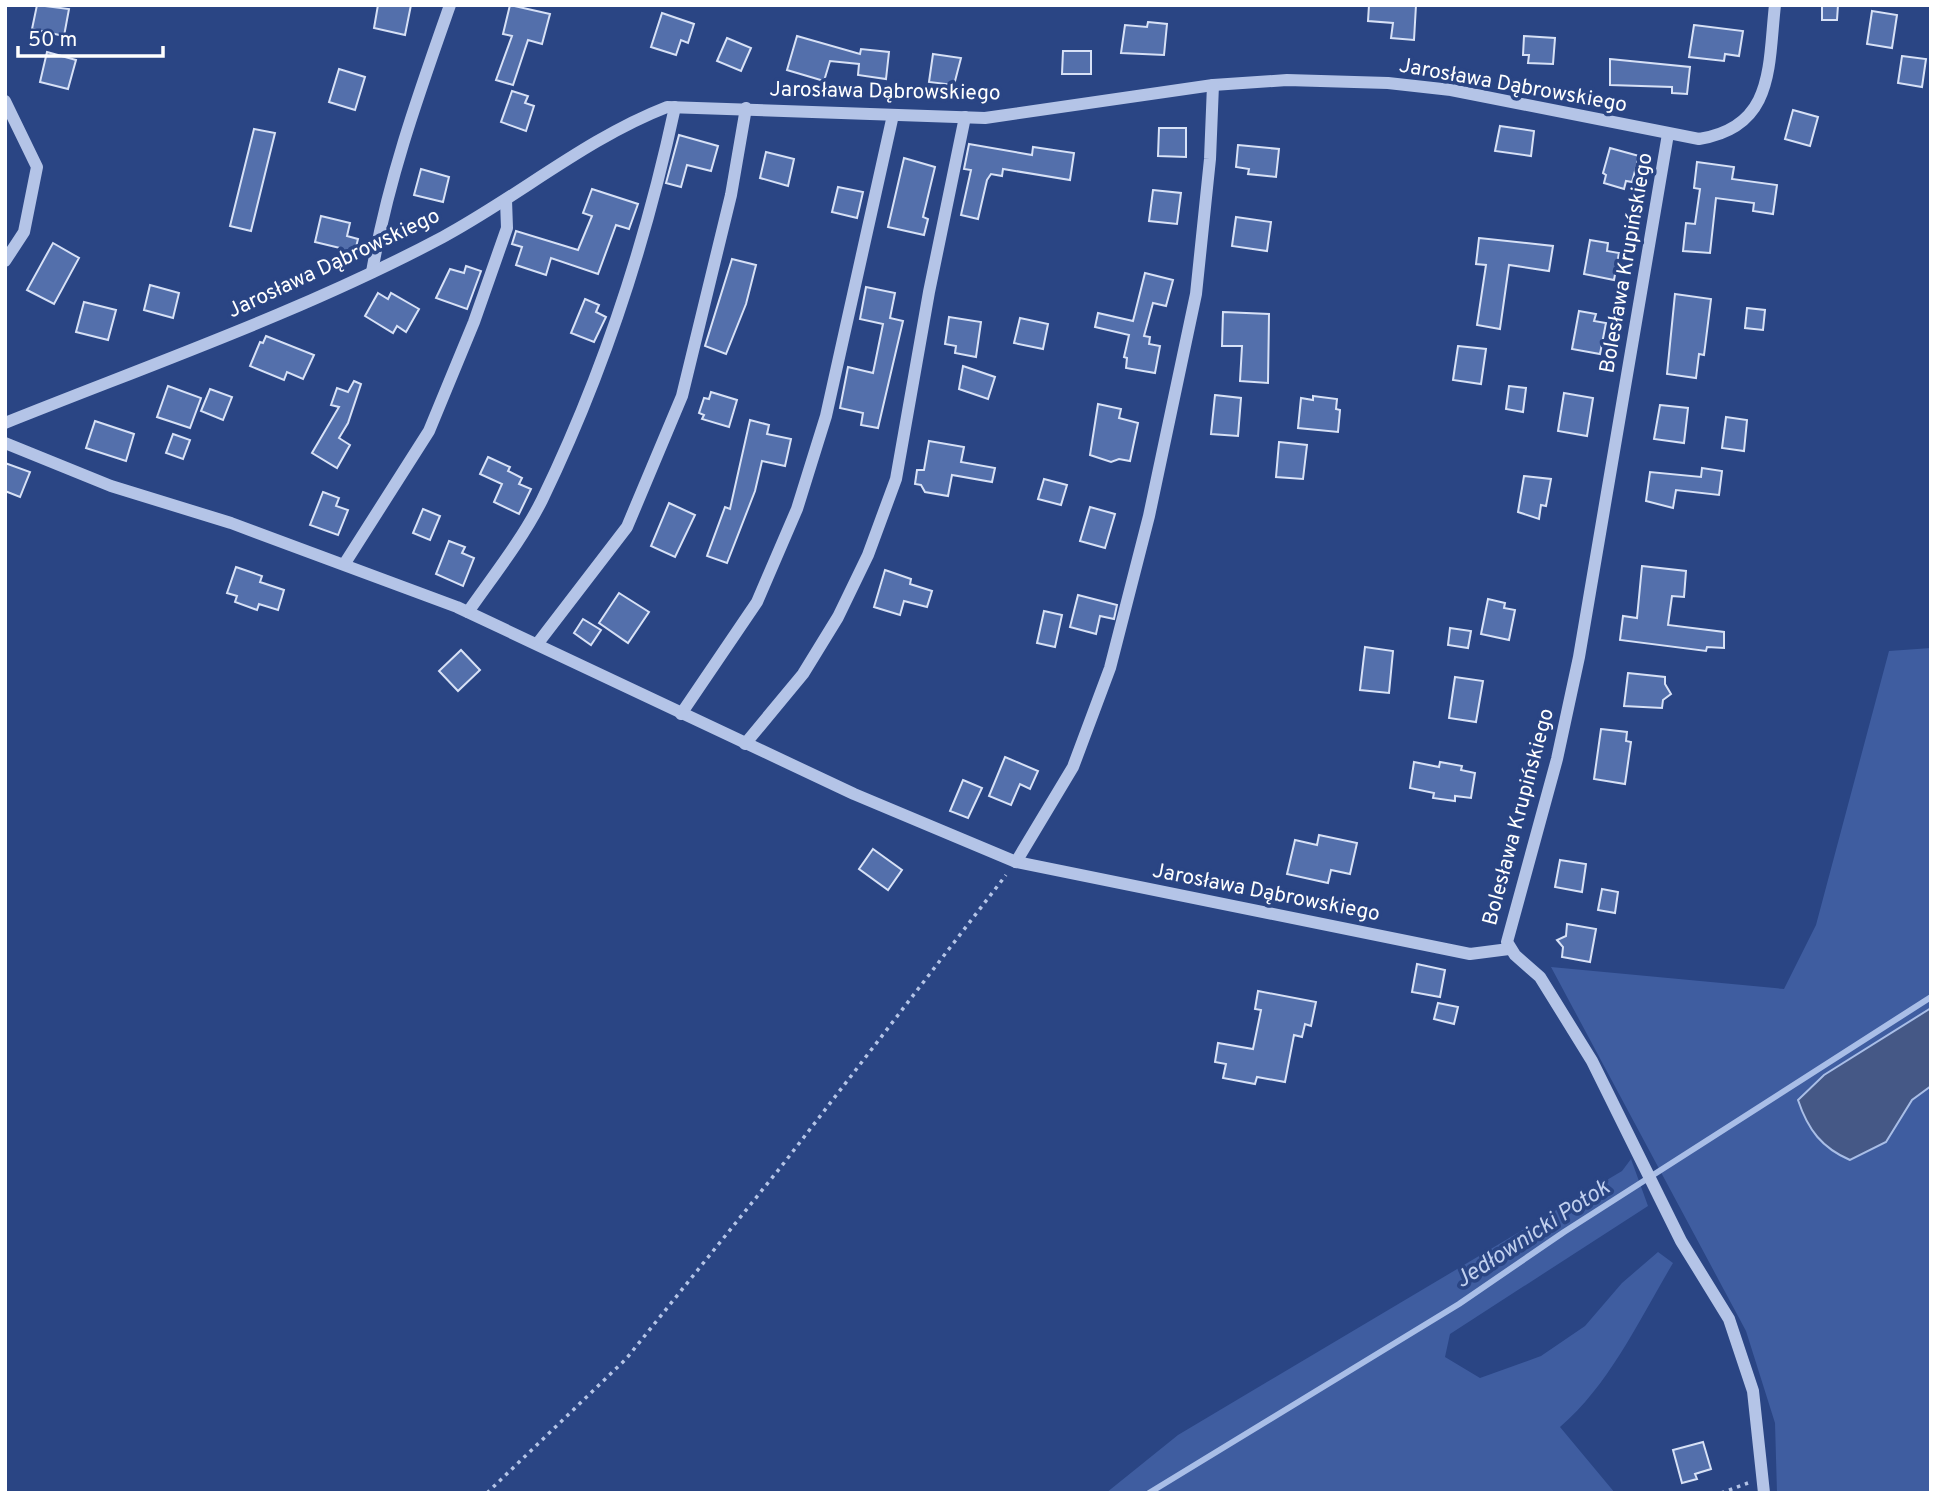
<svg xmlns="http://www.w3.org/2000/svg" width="1936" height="1498" font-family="Overpass,sans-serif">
<rect width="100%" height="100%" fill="#2a4584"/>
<g fill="#3f5da0">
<polygon points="1931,648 1931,1008 1824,1075 1804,1098 1886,1142 1912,1100 1931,1086 1931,1493 1777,1493 1775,1423 1746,1331 1551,967 1784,989 1816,925 1889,651"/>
<path d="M1631,1159L1648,1206L1450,1334L1445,1357L1480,1378L1541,1356L1585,1326L1622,1283L1658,1252L1673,1263C1639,1320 1610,1384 1560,1427L1615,1493H1153L1152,1489L1151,1493H1106L1178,1435L1622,1171Z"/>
</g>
<path fill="#455886" stroke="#a9bee7" stroke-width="2" d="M1931,1008V1086L1912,1100L1886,1142L1850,1160C1822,1148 1808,1130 1798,1100L1824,1075Z"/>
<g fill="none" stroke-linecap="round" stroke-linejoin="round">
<polyline stroke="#a9bee7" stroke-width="6" points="1149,1493 1459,1304 1564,1232 1931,997"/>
</g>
<g fill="#536fab" stroke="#d7e1f6" stroke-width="2">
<polygon points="37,5 69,9 64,36 32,29"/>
<polygon points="378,5 411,5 405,35 374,28"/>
<polygon points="510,5 550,14 542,44 528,40 513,85 496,80 512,36 503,34"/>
<polygon points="1369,5 1416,5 1414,40 1391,38 1393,23 1368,21"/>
<polygon points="1822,5 1838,5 1837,20 1822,20"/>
<polygon points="1872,11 1897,15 1892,48 1867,44"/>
<polygon points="662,13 694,24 688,43 681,40 676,55 651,47"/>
<polygon points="1148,22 1167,24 1164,55 1121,53 1125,25 1147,27"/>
<polygon points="1694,25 1743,31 1739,56 1725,54 1724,61 1689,57"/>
<polygon points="797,36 860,54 861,49 889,52 886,79 858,75 859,64 830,61 824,81 787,70"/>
<polygon points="1524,36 1555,38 1553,64 1528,63 1529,55 1523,55"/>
<polygon points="727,38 751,48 741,71 717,61"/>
<polygon points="1063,51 1091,51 1091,74 1062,74"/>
<polygon points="47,52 76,60 68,89 40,82"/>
<polygon points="933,54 961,58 954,85 929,82"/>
<polygon points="1902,56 1926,59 1922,87 1898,83"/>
<polygon points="1610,59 1690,67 1687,94 1672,93 1672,87 1610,85"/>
<polygon points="339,69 365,77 355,110 329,102"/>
<polygon points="512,91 528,96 525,103 534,106 526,131 501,122"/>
<polygon points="1793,110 1818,117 1810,146 1785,139"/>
<polygon points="1500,126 1534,131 1531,156 1495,151"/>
<polygon points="1159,128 1186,128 1186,157 1158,156"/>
<polygon points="254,129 275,133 251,231 230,226"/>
<polygon points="679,135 718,146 711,171 687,165 681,187 666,183"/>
<polygon points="969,144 1032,155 1033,147 1074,153 1070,180 1003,169 1002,176 991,174 987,180 978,219 961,215 971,170 964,169"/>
<polygon points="1238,145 1279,149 1276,177 1248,174 1249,169 1236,167"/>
<polygon points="1610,148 1639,156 1632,182 1626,181 1624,189 1604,183 1606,175 1603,173"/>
<polygon points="766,152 794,159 788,186 760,178"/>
<polygon points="904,158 935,167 923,217 928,219 924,235 888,227"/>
<polygon points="1697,162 1734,167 1732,179 1777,185 1773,214 1753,211 1754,203 1716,198 1710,253 1683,251 1686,223 1695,224 1700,189 1694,188"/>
<polygon points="421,169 449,177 443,202 414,195"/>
<polygon points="838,187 863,192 857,218 832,212"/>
<polygon points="592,189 638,204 629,229 616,225 598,274 551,258 546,275 516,265 522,247 512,244 516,231 578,250 592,216 583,213"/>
<polygon points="1153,190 1181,193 1177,224 1149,221"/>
<polygon points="321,216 350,223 347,236 358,239 352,263 337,259 340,248 315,242"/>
<polygon points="1236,217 1271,222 1267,251 1232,246"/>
<polygon points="1479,238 1553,246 1549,271 1509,265 1500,329 1477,325 1486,265 1476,264"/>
<polygon points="1590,240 1608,243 1607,251 1619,253 1614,280 1584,274"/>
<polygon points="53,243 79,258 54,304 27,290"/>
<polygon points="732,259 756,265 746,304 726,354 705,346"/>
<polygon points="466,266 481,271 467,309 436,298 450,269 464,273"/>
<polygon points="1145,273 1173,280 1166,306 1153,303 1144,336 1150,337 1149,344 1160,346 1155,373 1126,368 1127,358 1124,357 1129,335 1095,327 1098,313 1133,321"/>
<polygon points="150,285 179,293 173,318 144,310"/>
<polygon points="866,287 895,293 890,318 903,321 878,428 861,425 863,413 840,408 848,367 873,373 883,324 860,319"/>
<polygon points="378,293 388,299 391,293 419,309 406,332 397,326 393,333 365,316"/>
<polygon points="1675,294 1711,299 1704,355 1699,354 1696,378 1667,374"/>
<polygon points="585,299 599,305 596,312 606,317 594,342 571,333"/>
<polygon points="84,302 116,310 108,340 76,332"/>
<polygon points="1747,308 1765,310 1763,330 1745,328"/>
<polygon points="1579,311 1596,314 1594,321 1606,323 1600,354 1572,349"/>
<polygon points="1223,312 1269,314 1268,383 1240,381 1242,346 1222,346"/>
<polygon points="949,317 981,322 976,357 955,353 956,346 945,344"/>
<polygon points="1020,318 1048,324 1043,349 1014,343"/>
<polygon points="266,336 314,355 303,379 287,372 284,380 250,366 260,342 263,343"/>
<polygon points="1458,346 1486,349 1481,384 1453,380"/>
<polygon points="963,366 995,377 988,399 959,389"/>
<polygon points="354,381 361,384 348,423 339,438 350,445 337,468 312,453 339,407 331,405 337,388 348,392"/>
<polygon points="168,386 201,398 190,428 157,417"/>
<polygon points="1509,386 1526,388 1523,412 1506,409"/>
<polygon points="210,389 232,397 223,420 201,411"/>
<polygon points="711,392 737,400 729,427 702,419 704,415 699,413 704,398 709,399"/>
<polygon points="1564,393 1593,398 1587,436 1558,431"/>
<polygon points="1215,395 1241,398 1238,436 1211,434"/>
<polygon points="1313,396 1337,399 1336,409 1340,410 1338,432 1298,428 1301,398 1313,400"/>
<polygon points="1098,404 1121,409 1119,418 1138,423 1130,461 1119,459 1111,462 1090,455"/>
<polygon points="1660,405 1688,408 1684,443 1654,439"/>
<polygon points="1726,417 1747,420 1744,451 1722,448"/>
<polygon points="750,420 769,425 767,434 791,439 785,466 762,461 755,491 727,563 707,556 725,507 730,509"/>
<polygon points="95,421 134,434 126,461 86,448"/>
<polygon points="173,434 190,440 183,459 166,453"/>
<polygon points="929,441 964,447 961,462 995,468 992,482 952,475 948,496 925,492 921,485 915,484 917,470 924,470"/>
<polygon points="1279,442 1307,445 1303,479 1276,477"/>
<polygon points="488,457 510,467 508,471 522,478 519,484 531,489 519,514 494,502 502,484 480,474"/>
<polygon points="5,463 30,472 20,497 5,491"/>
<polygon points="1702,468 1722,471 1719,495 1676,490 1673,508 1646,501 1650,472 1701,477"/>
<polygon points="1524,476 1551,479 1546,506 1541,505 1539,519 1518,512"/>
<polygon points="1044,479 1067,485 1061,505 1038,499"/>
<polygon points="323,492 339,498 336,506 348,510 338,535 310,525"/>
<polygon points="669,503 695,515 675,557 651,546"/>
<polygon points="1090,507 1115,514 1105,548 1080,541"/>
<polygon points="423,509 440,516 430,540 413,533"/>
<polygon points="449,541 465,547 462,553 474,558 463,586 436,574"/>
<polygon points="1642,566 1686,571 1684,597 1672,596 1668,625 1724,632 1724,648 1707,647 1706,651 1620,640 1623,616 1637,618"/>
<polygon points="236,567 262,576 260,582 284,590 278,610 259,604 257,610 235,602 237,596 227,593"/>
<polygon points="885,570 911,579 910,584 932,591 927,607 904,601 900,615 874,607"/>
<polygon points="619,593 649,612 628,643 599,623"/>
<polygon points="1078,595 1117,605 1114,619 1100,616 1096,634 1070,627"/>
<polygon points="1488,599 1505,603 1504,608 1515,610 1509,640 1481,634"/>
<polygon points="1044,611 1062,615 1055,647 1037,643"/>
<polygon points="583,619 601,630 591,645 574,633"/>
<polygon points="1450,628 1471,631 1468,648 1448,645"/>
<polygon points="1365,647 1393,651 1389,693 1360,690"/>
<polygon points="461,650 480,670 458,691 439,671"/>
<polygon points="1628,673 1665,677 1665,684 1671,694 1663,700 1662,708 1624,706"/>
<polygon points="1455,677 1483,681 1476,722 1449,718"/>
<polygon points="1601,729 1627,732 1626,741 1631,742 1625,784 1594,779"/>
<polygon points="1005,757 1038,771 1030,789 1020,784 1011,805 989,796"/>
<polygon points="1414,762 1439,767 1440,762 1462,766 1461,770 1475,773 1471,798 1455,796 1455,801 1433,798 1434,793 1410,788"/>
<polygon points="963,780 982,788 968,818 950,811"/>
<polygon points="1319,835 1357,843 1350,874 1331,870 1328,883 1287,874 1295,840 1317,845"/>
<polygon points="873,849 902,870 888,890 859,869"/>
<polygon points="1560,860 1586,864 1582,892 1555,887"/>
<polygon points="1602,889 1618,892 1615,913 1598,910"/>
<polygon points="1567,924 1596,929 1590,962 1562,957 1563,947 1557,940 1566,936"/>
<polygon points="1417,964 1445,970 1440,997 1412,992"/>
<polygon points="1258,991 1316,1002 1311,1026 1305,1024 1302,1037 1294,1035 1285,1082 1257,1077 1255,1084 1223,1078 1226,1064 1215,1062 1218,1043 1253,1049 1261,1010 1255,1009"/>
<polygon points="1438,1003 1458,1007 1454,1024 1434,1019"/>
<polygon points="1703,1442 1711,1469 1695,1474 1697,1479 1682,1483 1673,1450"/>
</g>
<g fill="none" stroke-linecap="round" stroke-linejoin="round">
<g stroke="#b4c4e7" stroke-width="3.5" stroke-dasharray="3.5 5" stroke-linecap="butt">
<polyline points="487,1493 626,1359 784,1163 1006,875"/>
<polyline points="1721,1493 1748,1483"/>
</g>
<g stroke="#b4c4e7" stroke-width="12">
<polyline points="5,101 37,167 24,232 5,261"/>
<polyline points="1668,134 1579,657 1557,759 1507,942 1515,955 1540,977 1592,1061 1681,1241 1729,1319 1753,1391 1764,1493"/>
<path d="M372,272C388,179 419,93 450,5"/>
<path d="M5,423C152,364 304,311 443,237C519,196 587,138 667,107L985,118L1213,85L1287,80L1388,83L1451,90L1699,139C1775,127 1768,66 1775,5"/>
<polyline points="5,443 111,486 231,523 457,607 854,794 1016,862 1470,954 1509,949"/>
<polyline points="345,563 429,431 474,322 507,228 506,200"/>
<path d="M468,612C493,576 522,540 542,500C602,376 646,242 675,107"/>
<polyline points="538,643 627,527 682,396 731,195 746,108"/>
<polyline points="681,714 757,602 797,509 826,416 893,115"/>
<polyline points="745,744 803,674 838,617 868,555 896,479 929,292 965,117"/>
<polyline points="1016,862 1073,767 1110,668 1149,516 1196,294 1210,159 1213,85"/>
</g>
</g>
<g text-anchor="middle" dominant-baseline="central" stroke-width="7" stroke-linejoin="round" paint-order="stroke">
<g font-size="21" fill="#fff" stroke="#2a4584">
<text transform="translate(1513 86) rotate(10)">Jarosława Dąbrowskiego</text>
<text transform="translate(885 92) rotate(1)">Jarosława Dąbrowskiego</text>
<text transform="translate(1627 263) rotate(-80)">Bolesława Krupińskiego</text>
<text transform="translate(334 264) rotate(-25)">Jarosława Dąbrowskiego</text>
<text transform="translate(1519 817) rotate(-75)">Bolesława Krupińskiego</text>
<text transform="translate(1266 893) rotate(11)">Jarosława Dąbrowskiego</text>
</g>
<g font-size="23" font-style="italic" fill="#c0cfee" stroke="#2a4584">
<text transform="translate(1533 1235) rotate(-33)">Jedłownicki Potok</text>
</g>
</g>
<rect width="1936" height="1498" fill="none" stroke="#ffffff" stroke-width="14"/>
<path d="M18 46v10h145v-10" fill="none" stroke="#ffffff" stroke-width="3.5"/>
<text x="28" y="46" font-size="21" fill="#ffffff" stroke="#2a4584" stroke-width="5" paint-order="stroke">50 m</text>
</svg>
